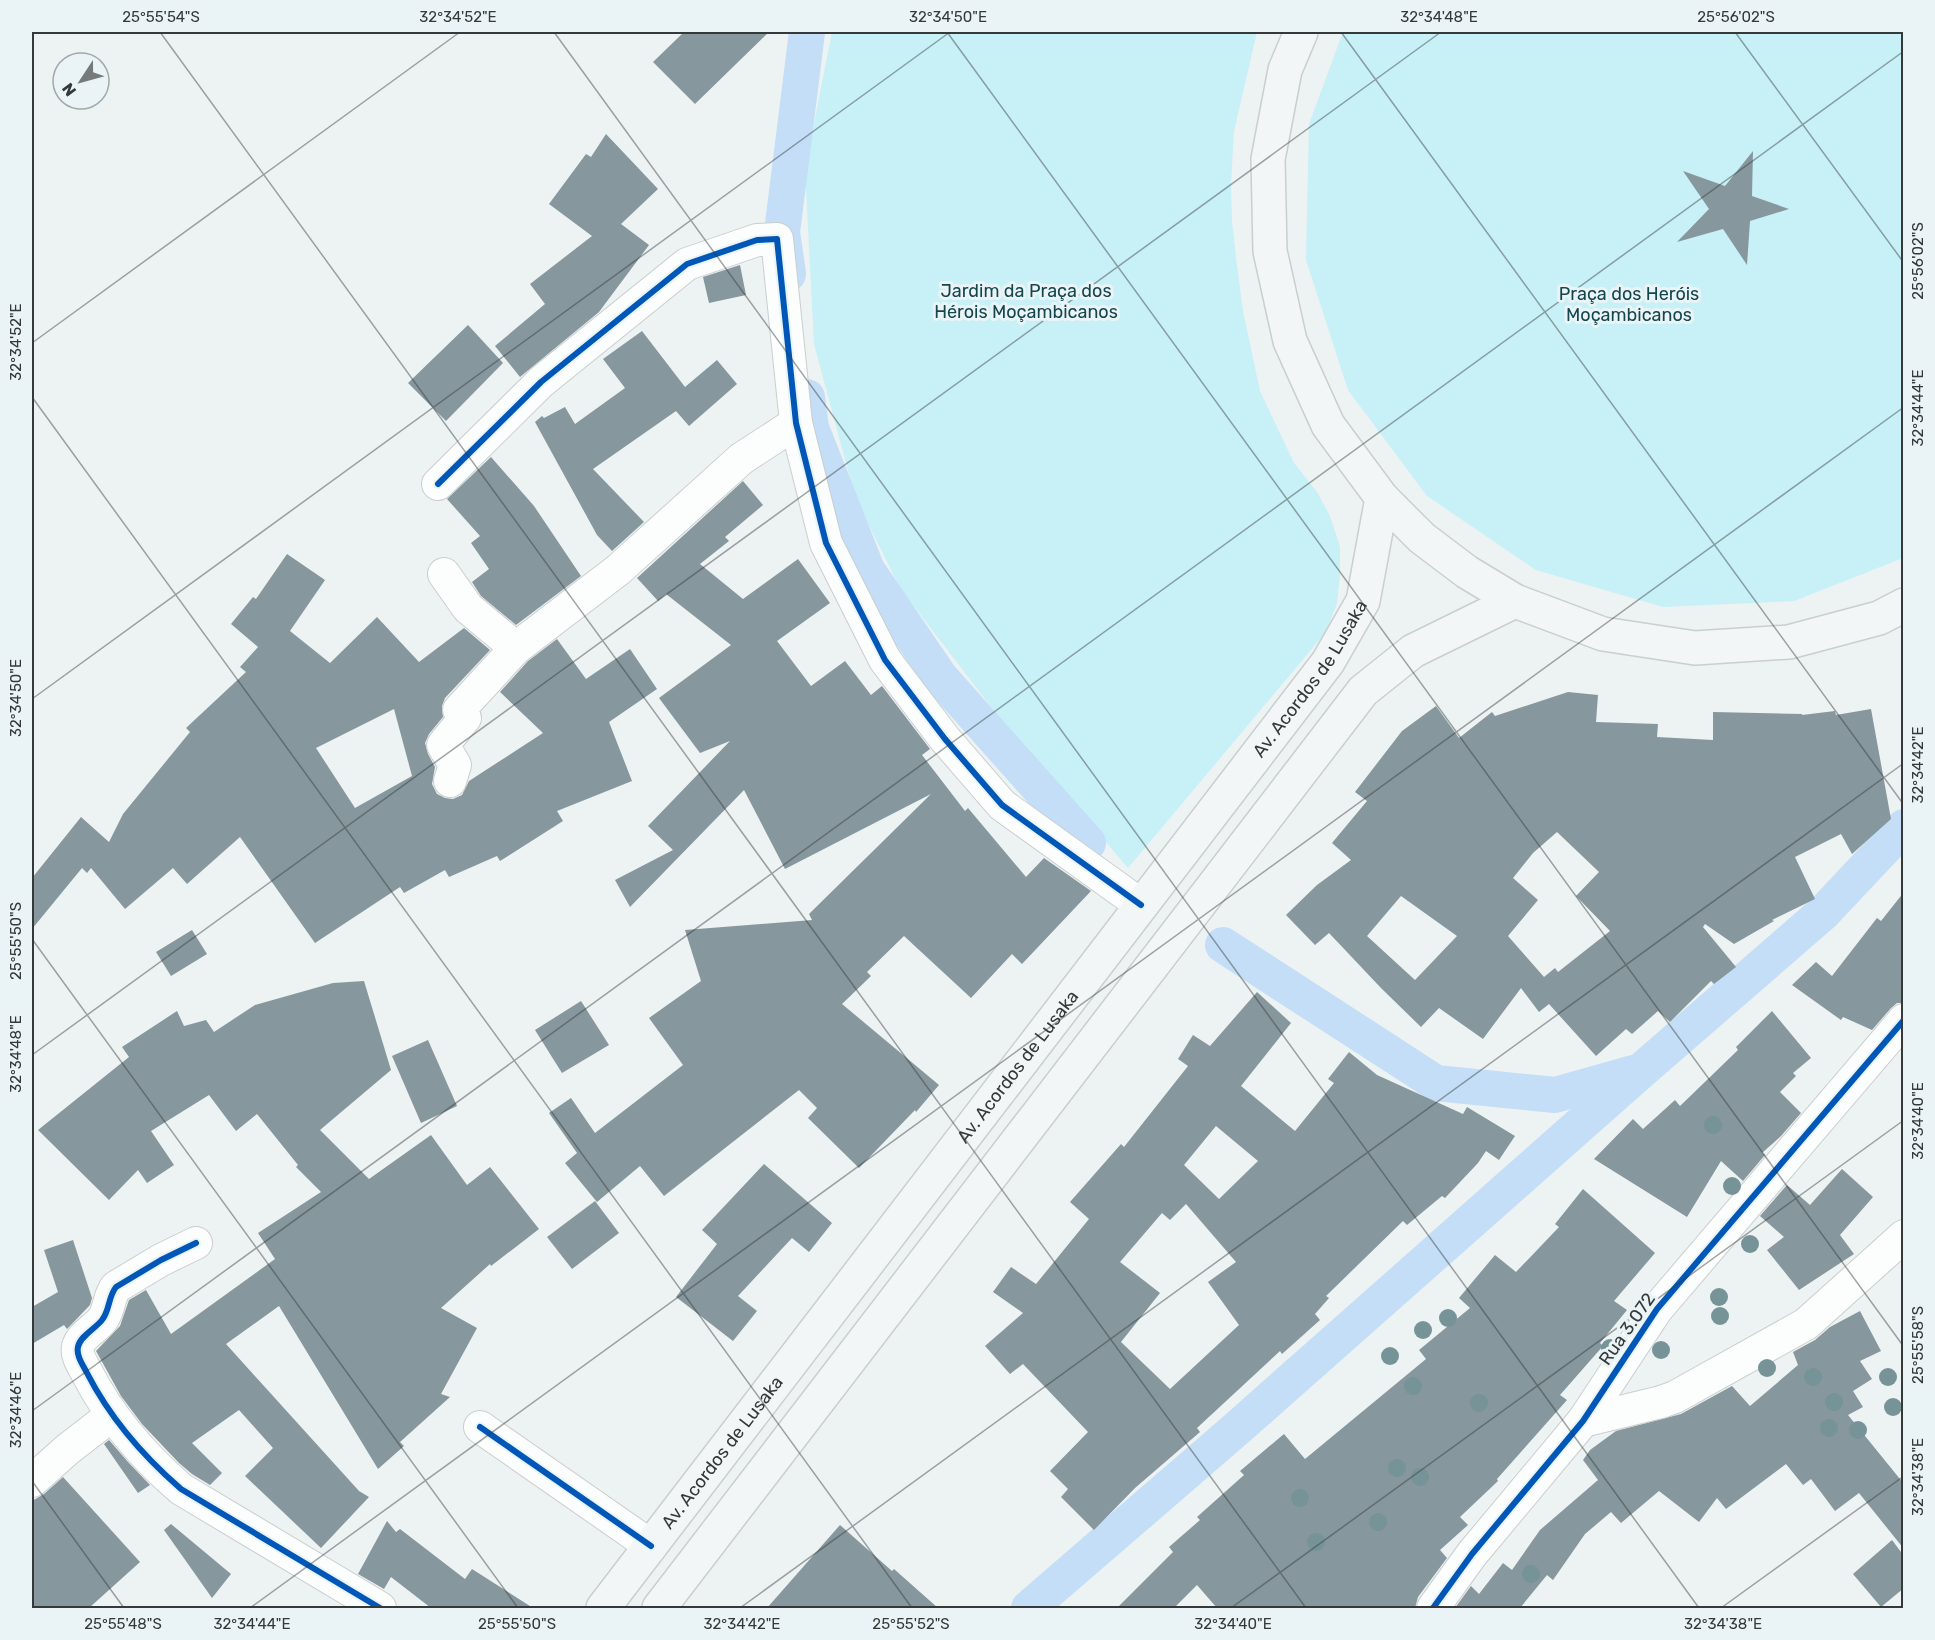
<svg xmlns="http://www.w3.org/2000/svg" width="1935" height="1640" font-family="Rubik,sans-serif">
<rect width="100%" height="100%" fill="#edf2f3"/>
<g fill="#c7f0f7">
<polygon points="832,32 1257,32 1234,131 1231,184 1232,221 1236,258 1243,311 1260,391 1294,463 1317,492 1330,516 1340,547 1340,574 1337,603 1326,632 1128,868 994,711 900,588 855,497 814,344 805,169"/>
<polygon points="1343,32 1903,32 1903,558 1794,601 1663,607 1536,570 1427,496 1348,390 1306,260 1309,124"/>
</g>
<g fill="none" stroke-linecap="round" stroke-linejoin="round">
<g stroke="#c3def6" stroke-width="36">
<polyline points="788,274 782,232 807,32"/>
<polyline points="807,397 811,428 867,570 940,677 1088,843"/>
<polyline points="1223,945 1436,1083 1555,1095 1633,1073"/>
<polyline points="1029,1608 1234,1431 1642,1070 1823,913 1904,827"/>
</g>
</g>
<g fill="#86979d" fill-rule="evenodd">
<polygon points="684,32 769,32 695,104 653,62"/>
<polygon points="606,134 658,189 621,224 649,245 599,312 520,377 495,346 545,304 530,284 592,236 549,204 586,154 591,157"/>
<polygon points="1753,151 1752,196 1789,209 1750,221 1747,265 1723,229 1677,242 1709,209 1683,171 1725,186"/>
<polygon points="740,265 746,295 709,303 703,277"/>
<polygon points="468,325 503,363 446,421 408,383"/>
<polygon points="642,331 685,387 717,360 737,384 689,426 676,411 593,469 644,522 612,551 597,535 535,422 542,416 544,418 565,407 575,424 625,388 603,359"/>
<polygon points="491,457 534,506 581,576 516,625 481,596 472,582 489,569 471,543 480,536 447,499"/>
<polygon points="743,481 763,505 725,537 729,541 700,564 743,599 798,559 830,603 777,641 811,686 845,661 871,695 882,686 930,749 922,755 965,811 968,808 1026,877 1044,858 1091,891 1022,964 1012,954 971,998 904,936 867,972 871,976 842,1004 939,1085 916,1112 915,1110 859,1168 808,1118 817,1108 799,1090 664,1196 640,1166 597,1202 565,1163 577,1153 549,1113 571,1098 595,1133 683,1065 649,1018 701,981 685,930 812,920 809,914 931,794 785,869 744,790 630,907 615,880 673,850 648,826 730,741 700,753 659,698 731,645 666,594 658,601 637,578"/>
<path d="M287,554L325,580L290,631L330,663L377,617L419,662L464,628L490,650L445,698L442,706L443,717L429,734L425,743L428,754L435,767L432,784L437,794L445,798L453,799L462,795L469,781L543,733L500,692L528,661L557,639L586,679L630,649L657,689L609,722L632,781L557,811L563,821L500,861L497,856L449,877L445,870L404,893L400,887L315,943L240,837L187,884L173,868L125,909L91,868L87,873L82,868L32,929V878L65,837L81,817L109,842L123,814L190,732L186,728L246,672L240,667L258,647L231,624L253,597L256,599ZM394,709L412,776L355,808L316,748Z"/>
<path d="M1568,692L1598,695L1596,722L1658,724L1657,737L1713,740V712L1802,714V715L1835,711L1836,715L1871,709L1891,819L1852,854L1841,834L1795,857L1815,899L1772,920L1774,921L1734,944L1705,924L1703,927L1736,967L1714,984L1711,981L1670,1022L1658,1011L1632,1034L1626,1029L1596,1056L1549,1004L1539,1012L1521,988L1483,1039L1439,1008L1421,1027L1381,988L1329,933L1315,945L1286,915L1317,885L1351,860L1332,843L1367,801L1355,792L1402,731L1436,706L1459,738L1492,712L1495,716ZM1557,832L1599,872L1576,896L1610,931L1558,972L1555,968L1544,977L1508,936L1538,900L1513,878L1533,853ZM1401,896L1457,936L1415,980L1367,936Z"/>
<polygon points="1904,892 1904,1003 1897,1003 1891,1008 1872,1030 1843,1017 1841,1020 1792,985 1816,962 1832,976 1877,918 1881,921"/>
<polygon points="192,930 207,954 171,976 156,952"/>
<polygon points="364,981 391,1070 320,1130 369,1179 431,1135 467,1185 490,1167 539,1229 491,1266 490,1264 441,1308 477,1328 441,1394 450,1397 400,1442 404,1446 378,1469 279,1306 226,1344 359,1491 369,1497 321,1548 245,1476 273,1448 239,1410 192,1443 222,1473 210,1485 192,1474 179,1463 142,1424 121,1396 96,1351 120,1326 129,1300 146,1290 171,1334 275,1259 258,1233 321,1192 296,1167 298,1165 257,1114 236,1131 209,1095 151,1131 174,1165 147,1183 138,1170 109,1200 38,1130 129,1057 122,1047 177,1011 184,1026 206,1020 214,1032 255,1005 333,983"/>
<path d="M1257,992L1291,1023L1241,1086L1295,1131L1334,1083L1328,1079L1349,1052L1377,1075L1463,1114L1467,1107L1515,1136L1499,1160L1486,1151L1478,1163L1445,1198L1442,1196L1407,1225L1403,1221L1326,1296L1329,1298L1315,1314L1320,1320L1282,1354L1280,1351L1197,1428L1200,1432L1135,1488L1094,1530L1061,1497L1068,1489L1050,1471L1088,1432L1023,1364L1010,1374L985,1346L1023,1313L993,1292L1011,1267L1036,1284L1089,1219L1070,1202L1121,1144L1124,1147L1188,1066L1178,1059L1193,1035L1210,1046ZM1216,1126L1258,1161L1219,1199L1184,1165ZM1186,1204L1236,1262L1208,1282L1239,1325L1170,1389L1121,1342L1160,1293L1120,1262L1162,1213L1170,1220Z"/>
<polygon points="581,1001 609,1045 562,1073 535,1030"/>
<polygon points="1772,1011 1811,1058 1793,1073 1796,1076 1780,1092 1801,1113 1781,1136 1762,1153 1765,1155 1743,1181 1721,1161 1687,1217 1594,1159 1633,1119 1643,1129 1675,1100 1680,1106 1738,1050 1736,1047"/>
<polygon points="428,1040 457,1106 421,1123 392,1056"/>
<polygon points="764,1164 832,1223 809,1252 792,1238 738,1296 757,1311 733,1341 676,1297 717,1244 702,1230"/>
<polygon points="1842,1169 1873,1197 1840,1235 1854,1254 1799,1290 1767,1250 1784,1237 1760,1216 1787,1185 1810,1205"/>
<polygon points="1583,1189 1655,1253 1614,1301 1627,1310 1600,1343 1603,1346 1560,1395 1567,1400 1497,1479 1498,1481 1460,1517 1468,1525 1440,1550 1447,1558 1418,1597 1415,1608 1217,1608 1197,1585 1174,1608 1117,1608 1173,1552 1169,1547 1200,1520 1197,1517 1244,1475 1240,1471 1284,1434 1305,1459 1426,1359 1419,1350 1470,1308 1459,1298 1495,1255 1516,1272 1559,1227 1555,1224"/>
<polygon points="595,1201 619,1233 572,1269 547,1237"/>
<polygon points="73,1240 92,1298 90,1305 67,1329 64,1325 32,1344 32,1307 58,1292 44,1250"/>
<polygon points="1860,1311 1881,1351 1860,1361 1872,1379 1853,1391 1863,1407 1848,1415 1904,1484 1904,1549 1859,1493 1835,1511 1811,1479 1803,1485 1786,1464 1726,1509 1717,1498 1699,1522 1659,1491 1621,1523 1611,1512 1585,1534 1553,1580 1547,1575 1520,1608 1455,1608 1471,1586 1479,1594 1503,1563 1512,1570 1540,1530 1598,1480 1583,1460 1590,1450 1616,1431 1681,1414 1732,1386 1750,1406 1798,1365 1793,1352 1815,1340 1830,1327"/>
<polygon points="109,1440 128,1462 150,1485 138,1493 104,1444"/>
<polygon points="63,1477 140,1562 89,1608 32,1608 32,1501 44,1494"/>
<polygon points="387,1521 396,1532 400,1529 465,1579 472,1569 533,1608 431,1608 391,1577 384,1589 358,1574"/>
<polygon points="171,1524 231,1574 212,1598 164,1530"/>
<polygon points="840,1525 892,1571 894,1569 938,1608 767,1608"/>
<polygon points="1892,1540 1904,1556 1904,1588 1881,1607 1853,1574"/>
</g>
<g fill="none" stroke-linecap="round" stroke-linejoin="round">
<g stroke="#cacece" stroke-width="34">
<g id="street">
<polyline points="438,484 541,382 687,264 757,240 777,239 796,423 826,543 885,660 945,739 1002,805 1141,905"/>
<polyline points="444,574 468,608 516,648"/>
<polyline points="450,781 455,765 443,745 465,718 459,710 516,648 618,570 741,459 796,423"/>
<path d="M196,1243L161,1260L116,1287C108,1297 110,1310 102,1320C95,1329 80,1336 78,1347C76,1356 83,1365 87,1373C110,1418 143,1456 181,1489L380,1608"/>
<polyline points="1583,1421 1661,1402 1675,1397 1806,1324 1904,1236"/>
<polyline points="480,1427 651,1546"/>
<polyline points="32,1481 68,1449 112,1415"/>
<polyline points="1433,1608 1472,1554 1583,1421 1657,1309 1904,1020"/>
</g>
</g>
<g stroke="#cacece" stroke-width="36">
<g id="secondary">
<polyline points="1301,32 1285,70 1268,159 1270,251 1290,341 1328,425 1382,498 1422,538 1467,572 1515,601 1603,634 1695,648 1789,642 1879,618 1904,605"/>
<path id="s1" d="M603,1608L1328,662L1363,601L1382,498"/>
<polyline points="659,1608 1363,691 1413,651 1515,601"/>
</g>
</g>
<use href="#street" stroke="#fcfdfd" stroke-width="32"/>
<use href="#secondary" stroke="#f2f6f6" stroke-width="33"/>
<g stroke="#eaf4f6" stroke-width="10">
<g id="cycleway">
<polyline points="438,484 541,382 687,264 757,240 777,239 796,423 826,543 885,660 945,739 1002,805 1141,905"/>
<path d="M196,1243L161,1260L116,1287C108,1297 110,1310 102,1320C95,1329 80,1336 78,1347C76,1356 83,1365 87,1373C110,1418 143,1456 181,1489L380,1608"/>
<polyline points="480,1427 651,1546"/>
<polyline points="1433,1608 1472,1554 1583,1421 1657,1309 1904,1020"/>
</g>
</g>
<use href="#cycleway" stroke="#0057b8" stroke-width="6"/>
</g>
<g fill="#769398">
<circle cx="1713" cy="1125" r="9"/>
<circle cx="1732" cy="1186" r="9"/>
<circle cx="1750" cy="1244" r="9"/>
<circle cx="1719" cy="1297" r="9"/>
<circle cx="1720" cy="1316" r="9"/>
<circle cx="1448" cy="1318" r="9"/>
<circle cx="1423" cy="1330" r="9"/>
<circle cx="1610" cy="1348" r="9"/>
<circle cx="1661" cy="1350" r="9"/>
<circle cx="1390" cy="1356" r="9"/>
<circle cx="1767" cy="1368" r="9"/>
<circle cx="1813" cy="1377" r="9"/>
<circle cx="1888" cy="1377" r="9"/>
<circle cx="1413" cy="1386" r="9"/>
<circle cx="1834" cy="1402" r="9"/>
<circle cx="1479" cy="1403" r="9"/>
<circle cx="1893" cy="1407" r="9"/>
<circle cx="1829" cy="1428" r="9"/>
<circle cx="1858" cy="1430" r="9"/>
<circle cx="1397" cy="1468" r="9"/>
<circle cx="1420" cy="1477" r="9"/>
<circle cx="1300" cy="1498" r="9"/>
<circle cx="1378" cy="1522" r="9"/>
<circle cx="1316" cy="1542" r="9"/>
<circle cx="1531" cy="1574" r="9"/>
</g>
<path fill="none" stroke="#353939" stroke-width="1.5" stroke-opacity="0.45" d="M160,32L1306,1608M554,32L1699,1608M947,32L1904,1347M1341,32L1904,805M1735,32L1904,263M32,343L460,32M32,397L912,1608M32,699L950,32M32,939L518,1608M32,1055L1441,32M32,1411L1904,51M32,1481L124,1608M250,1608L1904,407M740,1608L1904,763M1231,1608L1904,1120M1721,1608L1904,1476"/>
<g text-anchor="middle" dominant-baseline="central" stroke-width="6" stroke-linejoin="round" paint-order="stroke">
<g font-size="18" fill="#14464e" stroke="#eaf4f6">
<text x="1026" y="291">Jardim da Praça dos<tspan x="1026" dy="21">Hérois Moçambicanos</tspan></text>
<text x="1629" y="294">Praça dos Heróis<tspan x="1629" dy="21">Moçambicanos</tspan></text>
</g>
<g font-size="18" fill="#353939" stroke="#eaf4f6">
<text stroke="none"><textPath href="#s1" startOffset="1168">Av. Acordos de Lusaka</textPath></text>
<text stroke="none"><textPath href="#s1" startOffset="682">Av. Acordos de Lusaka</textPath></text>
<text transform="translate(1627 1329) rotate(-55)">Rua 3.072</text>
<text stroke="none"><textPath href="#s1" startOffset="196">Av. Acordos de Lusaka</textPath></text>
</g>
</g>
<rect width="1935" height="1640" fill="none" stroke="#eaf4f6" stroke-width="66"/>
<g transform="translate(81 81) rotate(234)"><circle r="28" fill="#eaf4f6" stroke="#a2a9aa" stroke-width="1.5"/>
<path d="M0-4.5L10 22L0 15L-10 22Z" fill="#757a7a"/>
<text y="-9" font-size="16" font-weight="bold" text-anchor="middle" fill="#353939">N</text>
</g>
<rect x="33" y="33" width="1869" height="1574" fill="none" stroke="#353939" stroke-width="2"/>
<g font-size="15" text-anchor="middle" fill="#353939">
<text x="161" y="22">25°55'54"S</text>
<text x="458" y="22">32°34'52"E</text>
<text x="948" y="22">32°34'50"E</text>
<text x="1439" y="22">32°34'48"E</text>
<text x="1736" y="22">25°56'02"S</text>
<text transform="translate(1918 261) rotate(-90)" y="5">25°56'02"S</text>
<text transform="translate(16 342) rotate(-90)" y="5">32°34'52"E</text>
<text transform="translate(1918 408) rotate(-90)" y="5">32°34'44"E</text>
<text transform="translate(16 698) rotate(-90)" y="5">32°34'50"E</text>
<text transform="translate(1918 765) rotate(-90)" y="5">32°34'42"E</text>
<text transform="translate(16 941) rotate(-90)" y="5">25°55'50"S</text>
<text transform="translate(16 1054) rotate(-90)" y="5">32°34'48"E</text>
<text transform="translate(1918 1121) rotate(-90)" y="5">32°34'40"E</text>
<text transform="translate(1918 1345) rotate(-90)" y="5">25°55'58"S</text>
<text transform="translate(16 1410) rotate(-90)" y="5">32°34'46"E</text>
<text transform="translate(1918 1477) rotate(-90)" y="5">32°34'38"E</text>
<text x="123" y="1629">25°55'48"S</text>
<text x="252" y="1629">32°34'44"E</text>
<text x="517" y="1629">25°55'50"S</text>
<text x="742" y="1629">32°34'42"E</text>
<text x="911" y="1629">25°55'52"S</text>
<text x="1233" y="1629">32°34'40"E</text>
<text x="1723" y="1629">32°34'38"E</text>
</g>
</svg>
